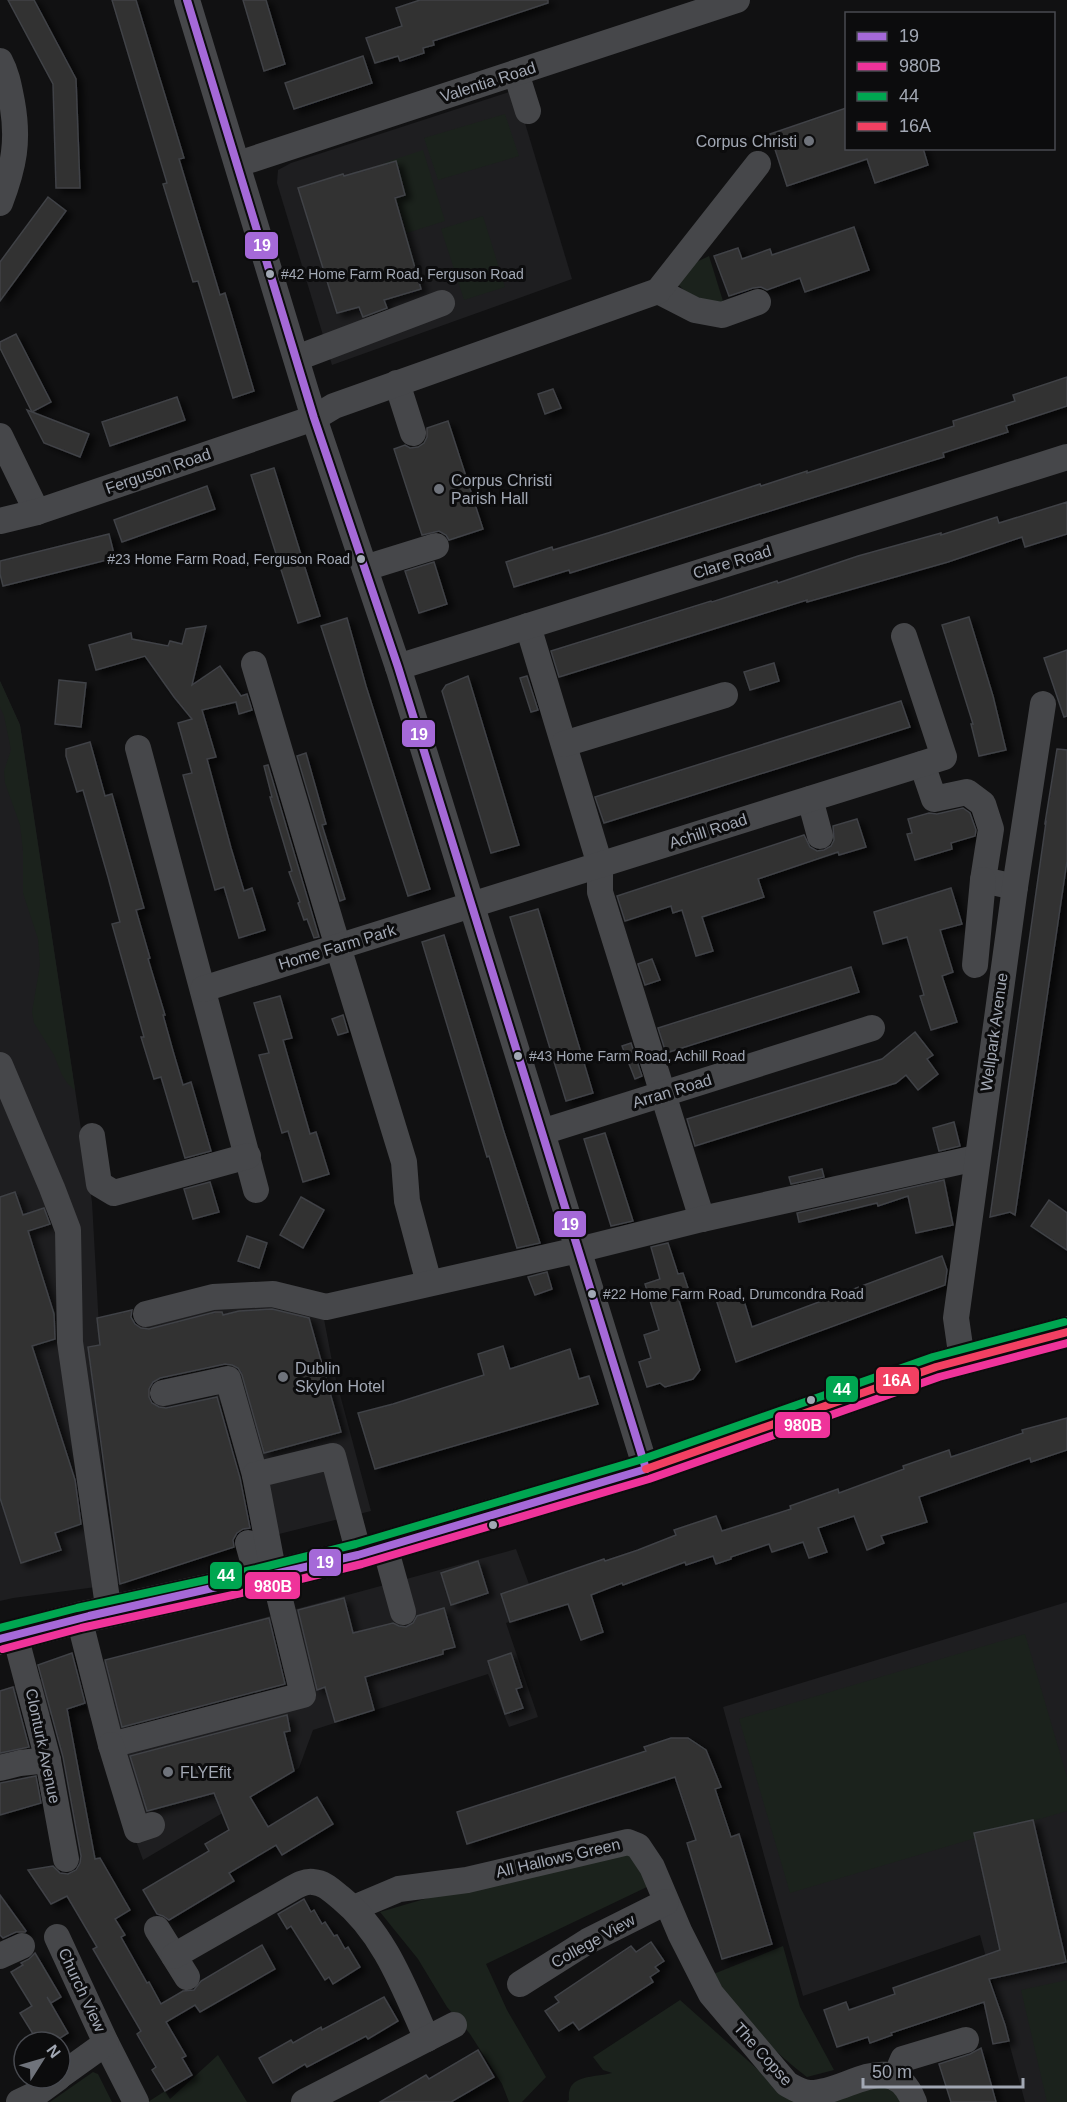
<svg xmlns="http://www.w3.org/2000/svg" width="1067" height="2102" font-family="Helvetica,sans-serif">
<defs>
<filter id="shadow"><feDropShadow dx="6" dy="4" stdDeviation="3" flood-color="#0009"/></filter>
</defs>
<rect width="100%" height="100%" fill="#111112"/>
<g fill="#1e1e20">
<polygon points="515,90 572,279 332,365 277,183 278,170 291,163"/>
<polygon points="0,681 20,725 92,1202 100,1345 88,1347 108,1514 119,1584 13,1598 0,1601"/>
<polygon points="321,1303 334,1372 371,1511 259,1539 216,1394 157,1409 135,1309"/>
<polygon points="516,1549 539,1611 506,1623 538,1717 509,1727 488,1674 313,1730 299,1768 143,1860 86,1705 38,1718 46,1751 0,1764 0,1690"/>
<polygon points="1067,1602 1067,2102 1025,2102 980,1935 803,1996 723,1707"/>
</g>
<g fill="#1b221c">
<polygon points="505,114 519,156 438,180 424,138"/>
<polygon points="423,150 445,221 407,233 384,163"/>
<polygon points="483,216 505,287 464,300 441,229"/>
<polygon points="709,256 723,301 712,310 698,305 676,282 686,267"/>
<polygon points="0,681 20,725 75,1090 68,1084 62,1075 54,1055 34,1023 32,1012 40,965 38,939 23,893 23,851 20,825 5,783 4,771 11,750 4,716 0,707"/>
<polygon points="1025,1634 1067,1777 1067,1811 790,1893 739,1719"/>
<polygon points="616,1853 635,1856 649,1886 486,1964 507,2010 546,2077 522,2102 509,2102 502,2084 470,2034 447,2007 418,1959 380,1912 445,1893"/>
<path d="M783,1946L800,2007L834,2070L807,2077C768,2048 740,2014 711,1975Z"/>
<polygon points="1067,1980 1067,2102 1047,2102 1021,1990"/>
<path d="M680,2000L792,2100L815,2102H567L569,2100C566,2074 593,2078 612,2073L603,2070L593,2057Z"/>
<polygon points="218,2055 247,2102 148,2102 165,2091 170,2099"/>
<polygon points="93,2072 98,2074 112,2102 50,2102"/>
<polygon points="877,2085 892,2088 904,2102 820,2102"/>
</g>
<g fill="#303032" stroke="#404246" stroke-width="1.5" filter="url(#shadow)">
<polygon points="8,0 34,0 76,79 80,188 56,188 53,84"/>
<polygon points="112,0 136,0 184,158 179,159 220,295 225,293 254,391 233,398 198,281 193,282 163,184 167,183"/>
<polygon points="243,0 266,0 285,64 264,71"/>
<polygon points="420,0 548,0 548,3 433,41 434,45 423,48 424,53 400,61 398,56 375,63 366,38 402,26 396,8"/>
<polygon points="363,56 372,83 294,109 285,83"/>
<polygon points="846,108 846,148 923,148 928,165 875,183 867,159 787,186 770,134"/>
<polygon points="396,161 405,195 395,198 421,289 384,300 387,308 363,317 359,307 337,313 298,188 343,174 344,176"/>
<polygon points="48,197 66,211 0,301 0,262"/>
<polygon points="854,227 869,270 805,292 800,278 767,290 761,287 753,288 729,296 714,256 738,248 742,259 770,249 772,255"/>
<polygon points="16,334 51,402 32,412 0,348 0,342"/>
<polygon points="1067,377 1067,406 1006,426 1008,432 943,453 944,457 570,573 569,570 514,587 506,562 552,547 553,550 608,533 760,484 761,486 807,471 807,473 954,426 953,421 1015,401 1013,395"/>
<polygon points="553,389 561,408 545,414 538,394"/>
<polygon points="177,397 185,420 110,446 102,422"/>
<polygon points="27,410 89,434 80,457 44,443"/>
<polygon points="448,421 483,529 449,540 446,535 439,531 422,535 394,449 405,445 410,448 418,447 424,443 427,437 427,428"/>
<polygon points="274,468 320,616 298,623 251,475"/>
<polygon points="207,486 215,509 122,542 114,520"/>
<polygon points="1067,502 1067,534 1025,547 1022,537 948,562 807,602 807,600 559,677 551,651 711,601 712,602 777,581 778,583 858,556 941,533 941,535 997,517 999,523"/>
<polygon points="109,534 115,558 3,586 0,574 0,561"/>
<polygon points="434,562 447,604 419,613 405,571"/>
<polygon points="969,617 993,696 1006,750 979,756 971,724 973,724 942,625"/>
<polygon points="347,618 366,686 430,889 408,896 321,626"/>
<polygon points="206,626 192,685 220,666 241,696 247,694 252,710 239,714 236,702 202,710 216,757 207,759 231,848 244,891 252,888 265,930 239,938 224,887 215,890 183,775 192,773 178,723 192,719 174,697 145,656 96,670 89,645 131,633 132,639 168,646 170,641 182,644 186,629"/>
<polygon points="1067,650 1067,716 1064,717 1044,658"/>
<polygon points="774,663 779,681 750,690 744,672"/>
<polygon points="468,676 519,845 491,853 442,691 446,685"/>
<polygon points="527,676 538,710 531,712 520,678"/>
<polygon points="59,680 86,683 81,727 55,724"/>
<polygon points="901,701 910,727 604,823 595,797"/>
<polygon points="90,742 105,796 112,794 144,908 136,910 150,958 148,959 165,1015 163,1015 173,1051 183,1085 191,1082 211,1151 185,1158 161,1077 154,1079 141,1037 144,1037 112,924 120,922 108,877 83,790 77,792 66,756 66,749"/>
<polygon points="1057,749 1067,750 1067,861 1015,1215 1010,1212 990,1217 1046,822 1045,823"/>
<polygon points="306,753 326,824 322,825 345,899 340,901 297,756"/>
<polygon points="268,765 319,937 314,938 307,919 304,920 298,903 300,902 289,872 292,871 270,797 272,797 264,766"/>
<polygon points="963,808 970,813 976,830 975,836 951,843 952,849 915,860 907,834 912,833 908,819 929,813 937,814"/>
<polygon points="857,819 866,847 839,855 838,852 758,879 764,897 702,917 713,951 696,956 682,910 673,913 671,906 625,921 617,896 804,835 810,847 817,851 824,850 831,846 834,840 833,826"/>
<polygon points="951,888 962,924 940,930 953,972 942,976 957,1022 931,1030 920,996 924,995 907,937 883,944 874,912"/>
<polygon points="538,909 593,1093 566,1101 510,917"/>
<polygon points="444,935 504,1132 540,1243 517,1248 489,1156 487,1157 422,942"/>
<polygon points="652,959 660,980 645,985 638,964"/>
<polygon points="851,967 859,992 666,1053 658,1028"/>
<polygon points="280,996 292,1038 283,1040 310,1134 316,1132 329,1174 303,1182 288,1131 282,1133 259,1055 269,1053 254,1003"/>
<polygon points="343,1015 348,1032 338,1035 332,1019"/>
<polygon points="915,1032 933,1055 927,1059 938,1074 918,1090 906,1075 896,1083 695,1146 687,1119 882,1059"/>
<polygon points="631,1043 642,1076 635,1079 622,1046"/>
<polygon points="954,1122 960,1146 939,1151 933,1128"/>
<polygon points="605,1133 633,1221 611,1226 584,1139"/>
<polygon points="822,1169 824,1177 791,1184 789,1177"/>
<polygon points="944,1180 953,1225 916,1233 908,1196 878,1206 877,1203 799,1222 797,1213"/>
<polygon points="210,1182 219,1212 193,1219 184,1189"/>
<polygon points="15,1192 23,1215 44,1208 50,1224 28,1231 54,1314 55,1339 32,1346 75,1480 81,1524 55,1533 61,1550 21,1563 0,1498 0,1197"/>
<polygon points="301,1197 324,1210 303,1248 280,1235"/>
<polygon points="1049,1200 1067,1213 1067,1250 1031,1226"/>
<polygon points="247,1236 267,1243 259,1268 238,1261"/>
<polygon points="668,1243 678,1274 683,1273 691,1297 679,1301 700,1370 693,1379 665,1387 660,1383 647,1387 639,1362 651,1358 644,1335 659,1330 645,1284 660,1279 651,1247"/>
<polygon points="942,1256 947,1270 945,1285 736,1362 715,1296 740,1288 752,1327"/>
<polygon points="547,1272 552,1289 535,1295 528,1277"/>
<polygon points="272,1309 309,1318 341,1432 264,1453 242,1375 238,1368 232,1365 225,1364 160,1378 153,1382 149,1389 149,1397 152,1403 159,1407 166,1408 217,1397 240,1478 250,1528 243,1529 237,1533 233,1540 234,1547 120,1584 88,1347 100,1345 97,1318 132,1310 131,1317 135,1324 141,1328 149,1329 215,1312 222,1312 223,1315 239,1311"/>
<polygon points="503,1346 510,1369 570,1349 579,1379 589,1376 598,1404 375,1469 358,1413 393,1404 484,1375 478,1354"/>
<polygon points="1067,1418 1067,1450 1031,1462 1030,1458 919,1497 927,1522 881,1536 884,1543 867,1550 854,1516 818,1528 827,1552 809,1558 803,1542 772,1552 769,1544 731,1557 731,1559 716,1564 713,1556 686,1565 685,1562 623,1585 622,1583 591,1595 603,1632 581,1640 568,1604 510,1622 501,1594 604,1559 605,1561 638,1550 676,1535 674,1530 716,1516 722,1531 791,1509 790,1506 838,1489 839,1493 904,1469 903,1466 949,1450 951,1457 1023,1433 1022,1430"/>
<polygon points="478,1561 488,1593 451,1605 441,1573"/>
<polygon points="344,1598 353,1633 393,1623 399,1626 406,1627 413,1623 417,1616 444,1608 455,1647 443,1650 443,1654 365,1677 374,1710 335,1722 325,1687 317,1690 298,1610"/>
<polygon points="269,1618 285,1684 122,1727 105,1660"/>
<polygon points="72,1653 85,1703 67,1709 95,1859 100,1858 130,1910 115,1919 125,1935 121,1937 147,1983 149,1982 161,2004 183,1991 194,1990 201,1981 262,1945 275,1969 200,2012 195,2005 166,2022 186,2056 182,2058 192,2075 165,2091 152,2070 156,2067 137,2034 141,2031 93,1949 97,1947 67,1896 51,1904 28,1870 53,1866 60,1873 68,1874 76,1870 80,1863 81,1856 63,1757 38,1665"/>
<polygon points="511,1653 522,1687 516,1689 523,1708 505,1714 488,1661"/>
<polygon points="13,1687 29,1747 0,1753 0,1691"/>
<polygon points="287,1715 290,1731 284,1732 294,1771 250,1797 268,1827 317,1797 333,1824 282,1855 276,1845 229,1873 234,1881 169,1920 163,1916 157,1914 143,1890 209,1851 205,1844 229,1830 214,1793 147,1811 130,1756"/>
<polygon points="671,1738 688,1738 706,1750 721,1787 715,1789 731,1837 739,1834 772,1944 722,1959 687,1843 696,1840 675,1777 467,1844 457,1812 646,1751 644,1747"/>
<polygon points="36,1776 41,1803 0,1815 0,1783"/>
<polygon points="1033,1820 1066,1962 989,1979 1005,2025 1009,2041 993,2044 984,2002 891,2033 892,2035 870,2043 868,2037 837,2047 824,2010 846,2002 849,2010 895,1994 893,1988 1000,1950 974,1833"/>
<polygon points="0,1895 26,1931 25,1932 16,1932 3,1938 0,1935"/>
<polygon points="304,1899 311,1912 314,1910 322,1924 325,1922 334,1936 337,1935 345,1949 348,1947 360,1967 333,1984 329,1977 325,1980 291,1926 287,1929 278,1914"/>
<polygon points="651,1942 664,1961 655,1967 659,1971 650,1977 653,1982 579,2030 573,2022 559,2031 545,2011 559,2002 555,1997 631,1946 636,1952"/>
<polygon points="35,1953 61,1997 51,2003 47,1997 68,2033 54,2042 38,2042 20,2013 32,2006 11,1972 23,1965 21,1963 29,1959"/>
<polygon points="384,1997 398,2021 368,2039 366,2036 307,2067 305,2064 273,2083 259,2058 291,2040 293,2043 321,2027 322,2030"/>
<polygon points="981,2048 996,2102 951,2102 939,2064 970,2054"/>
<polygon points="478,2050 494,2077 451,2102 380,2102 426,2075 429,2079"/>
</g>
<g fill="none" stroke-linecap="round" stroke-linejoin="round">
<g stroke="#46474a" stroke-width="26">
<polyline points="187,0 314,418 398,667 646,1469"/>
<path d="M0,61C7,74 9,87 12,102C19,141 14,166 0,203"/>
<polyline points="516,73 528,111"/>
<polyline points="238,164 737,0"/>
<polyline points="658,291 695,310 722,315 758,302"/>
<polyline points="297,358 442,303"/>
<polyline points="397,383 413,433"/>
<polyline points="0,436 37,512"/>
<polyline points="0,521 37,512 314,418 334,406 658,291 758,164"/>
<polyline points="365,568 436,546"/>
<polyline points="528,626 600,865 600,892 702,1219"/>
<polyline points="254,664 332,927 404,1162 407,1201 429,1283"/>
<polyline points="398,667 1067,457"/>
<polyline points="564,744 725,695"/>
<polyline points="138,748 256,1190"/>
<polyline points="922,764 934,799 967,792 983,804 991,829 983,880 1015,887"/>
<polyline points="810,799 820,836"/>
<polyline points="975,965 983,880"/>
<polyline points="203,989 944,757 904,636"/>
<polyline points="0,1065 52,1188 68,1230 70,1342 109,1613"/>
<polyline points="542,1132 872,1028"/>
<polyline points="92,1136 99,1184 114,1193 248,1156"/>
<polyline points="146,1314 213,1297 273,1294 326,1307 578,1250 702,1219 976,1158"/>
<polyline points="962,1360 956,1318 1015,887 1043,704"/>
<polyline points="163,1393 228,1379 255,1475"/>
<polyline points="248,1543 258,1579"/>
<polyline points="385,1547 403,1612"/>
<polyline points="79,1618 111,1745 303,1695 274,1575 255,1475 333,1456 359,1554"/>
<polyline points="15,1635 48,1760 66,1859"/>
<polyline points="111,1745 137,1830 152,1825"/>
<polyline points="0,1768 20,1763 48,1760"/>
<path d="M354,1908L399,1889L467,1880L628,1842L638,1846L652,1867L680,1933L711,1994L787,2084C794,2088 800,2092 809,2093C846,2095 892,2045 914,2102"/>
<polyline points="157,1929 187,1977"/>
<polyline points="57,1937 106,2043 136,2102"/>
<polyline points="0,1956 22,1946"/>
<path d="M174,1956L291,1889C298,1885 305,1881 313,1882C325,1883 332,1891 341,1898C385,1934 404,1988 427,2039"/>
<polyline points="520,1984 588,1941 666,1902"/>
<polyline points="60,2076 106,2043"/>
<polyline points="895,2078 903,2059 966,2040"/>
<polyline points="19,2102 36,2094 58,2078"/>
<polyline points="304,2102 454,2025"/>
</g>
<polyline stroke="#484a4c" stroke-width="32" points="0,1639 79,1618 258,1579 359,1554 646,1469 936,1367 1067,1332"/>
<g stroke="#0c0c0d" stroke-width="12">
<g id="bus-1">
<polyline points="187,0 314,418 398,667 646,1469"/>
<polyline points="0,1639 89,1616 358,1555 646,1469"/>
</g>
</g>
<g stroke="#0c0c0d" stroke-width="12">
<polyline id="bus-2" points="3,1649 81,1628 260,1589 362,1564 649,1479 939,1377 1067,1343"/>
</g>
<g stroke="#0c0c0d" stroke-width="12">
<polyline id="bus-3" points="0,1628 77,1608 256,1569 356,1544 643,1459 933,1357 1064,1322"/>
</g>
<g stroke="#0c0c0d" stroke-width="12">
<polyline id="bus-4" points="646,1469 936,1367 1067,1332"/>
</g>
<use href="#bus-1" stroke="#a569d8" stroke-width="8"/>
<use href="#bus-2" stroke="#ef339a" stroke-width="8"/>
<use href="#bus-3" stroke="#00a651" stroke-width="8"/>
<use href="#bus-4" stroke="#f24062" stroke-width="8"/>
</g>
<g fill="#6f737b" stroke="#0c0c0d" stroke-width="2">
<circle cx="809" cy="141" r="6"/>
<circle cx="439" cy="489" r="6"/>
<circle cx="283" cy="1377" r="6"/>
<circle cx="168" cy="1772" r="6"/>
</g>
<g fill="#a2a8b4" stroke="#0c0c0d" stroke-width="2">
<circle cx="270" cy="274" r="5"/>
<circle cx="361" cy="559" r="5"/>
<circle cx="518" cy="1056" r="5"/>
<circle cx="592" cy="1294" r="5"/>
<circle cx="811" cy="1400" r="5"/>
<circle cx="493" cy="1525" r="5"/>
</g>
<g text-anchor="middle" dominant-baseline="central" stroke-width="6" stroke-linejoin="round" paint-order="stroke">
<g font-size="14" fill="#a2a8b4" stroke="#0c0c0d" text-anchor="start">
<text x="281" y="274">#42 Home Farm Road, Ferguson Road</text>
<text x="350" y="559" text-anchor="end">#23 Home Farm Road, Ferguson Road</text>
<text x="529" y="1056">#43 Home Farm Road, Achill Road</text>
<text x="603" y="1294">#22 Home Farm Road, Drumcondra Road</text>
</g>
<g font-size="16" fill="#a2a8b4" stroke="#0c0c0d">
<text transform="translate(488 82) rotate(-18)">Valentia Road</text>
<text transform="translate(158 471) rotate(-19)">Ferguson Road</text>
<text transform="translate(732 562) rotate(-17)">Clare Road</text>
<text transform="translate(708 831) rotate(-18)">Achill Road</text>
<text transform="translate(337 947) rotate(-17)">Home Farm Park</text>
<text transform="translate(994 1032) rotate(-82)">Wellpark Avenue</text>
<text transform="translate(672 1091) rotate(-17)">Arran Road</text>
<text transform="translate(43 1746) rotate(78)">Clonturk Avenue</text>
<text transform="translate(558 1858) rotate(-13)">All Hallows Green</text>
<text transform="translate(593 1941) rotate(-29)">College View</text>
<text transform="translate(82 1990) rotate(65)">Church View</text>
<text transform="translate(763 2054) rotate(48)">The Copse</text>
</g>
<g font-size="16" fill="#a2a8b4" stroke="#0c0c0d" text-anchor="start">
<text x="797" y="141" text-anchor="end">Corpus Christi</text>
<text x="451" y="480">Corpus Christi<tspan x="451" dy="18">Parish Hall</tspan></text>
<text x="295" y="1368">Dublin<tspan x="295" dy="18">Skylon Hotel</tspan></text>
<text x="180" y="1772">FLYEfit</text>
</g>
</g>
<g stroke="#0c0c0d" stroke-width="2">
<rect x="244" y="231" width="35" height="29" rx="6" fill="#a569d8"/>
<rect x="401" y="719" width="35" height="29" rx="6" fill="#a569d8"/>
<rect x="553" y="1210" width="34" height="28" rx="6" fill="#a569d8"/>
<rect x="875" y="1366" width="45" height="29" rx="6" fill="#f24062"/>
<rect x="825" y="1375" width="34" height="28" rx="6" fill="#00a651"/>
<rect x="774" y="1411" width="57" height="28" rx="6" fill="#ef339a"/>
<rect x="308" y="1548" width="34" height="29" rx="6" fill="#a569d8"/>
<rect x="209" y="1561" width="34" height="29" rx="6" fill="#00a651"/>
<rect x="244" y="1571" width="57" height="29" rx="6" fill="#ef339a"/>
</g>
<g font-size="16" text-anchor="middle" font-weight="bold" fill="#fff">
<text x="262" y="251">19</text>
<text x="419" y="740">19</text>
<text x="570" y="1230">19</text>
<text x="897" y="1386">16A</text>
<text x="842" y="1395">44</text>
<text x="803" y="1431">980B</text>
<text x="325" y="1568">19</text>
<text x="226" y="1581">44</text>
<text x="273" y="1592">980B</text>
</g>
<rect x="845" y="12" width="210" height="138" fill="#0c0c0d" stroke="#484a50" stroke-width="1.5"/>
<rect x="857" y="32" width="30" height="9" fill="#a569d8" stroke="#484a50" stroke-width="1.5"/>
<text x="899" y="42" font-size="18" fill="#a2a8b4">19</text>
<rect x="857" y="62" width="30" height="9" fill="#ef339a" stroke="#484a50" stroke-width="1.5"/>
<text x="899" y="72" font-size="18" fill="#a2a8b4">980B</text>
<rect x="857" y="92" width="30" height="9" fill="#00a651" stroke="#484a50" stroke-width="1.5"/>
<text x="899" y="102" font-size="18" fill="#a2a8b4">44</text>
<rect x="857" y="122" width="30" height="9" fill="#f24062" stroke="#484a50" stroke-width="1.5"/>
<text x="899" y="132" font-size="18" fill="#a2a8b4">16A</text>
<g transform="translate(42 2060) rotate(53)"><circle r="28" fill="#0c0c0d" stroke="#484a50" stroke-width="1.5"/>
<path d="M0-4.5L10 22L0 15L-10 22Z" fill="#6f737b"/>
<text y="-9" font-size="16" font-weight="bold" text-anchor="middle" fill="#a2a8b4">N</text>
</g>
<path d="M863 2078v9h160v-9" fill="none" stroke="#a2a8b4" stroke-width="3"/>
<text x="872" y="2078" font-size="18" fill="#a2a8b4" stroke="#0c0c0d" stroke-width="4.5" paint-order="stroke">50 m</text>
</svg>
